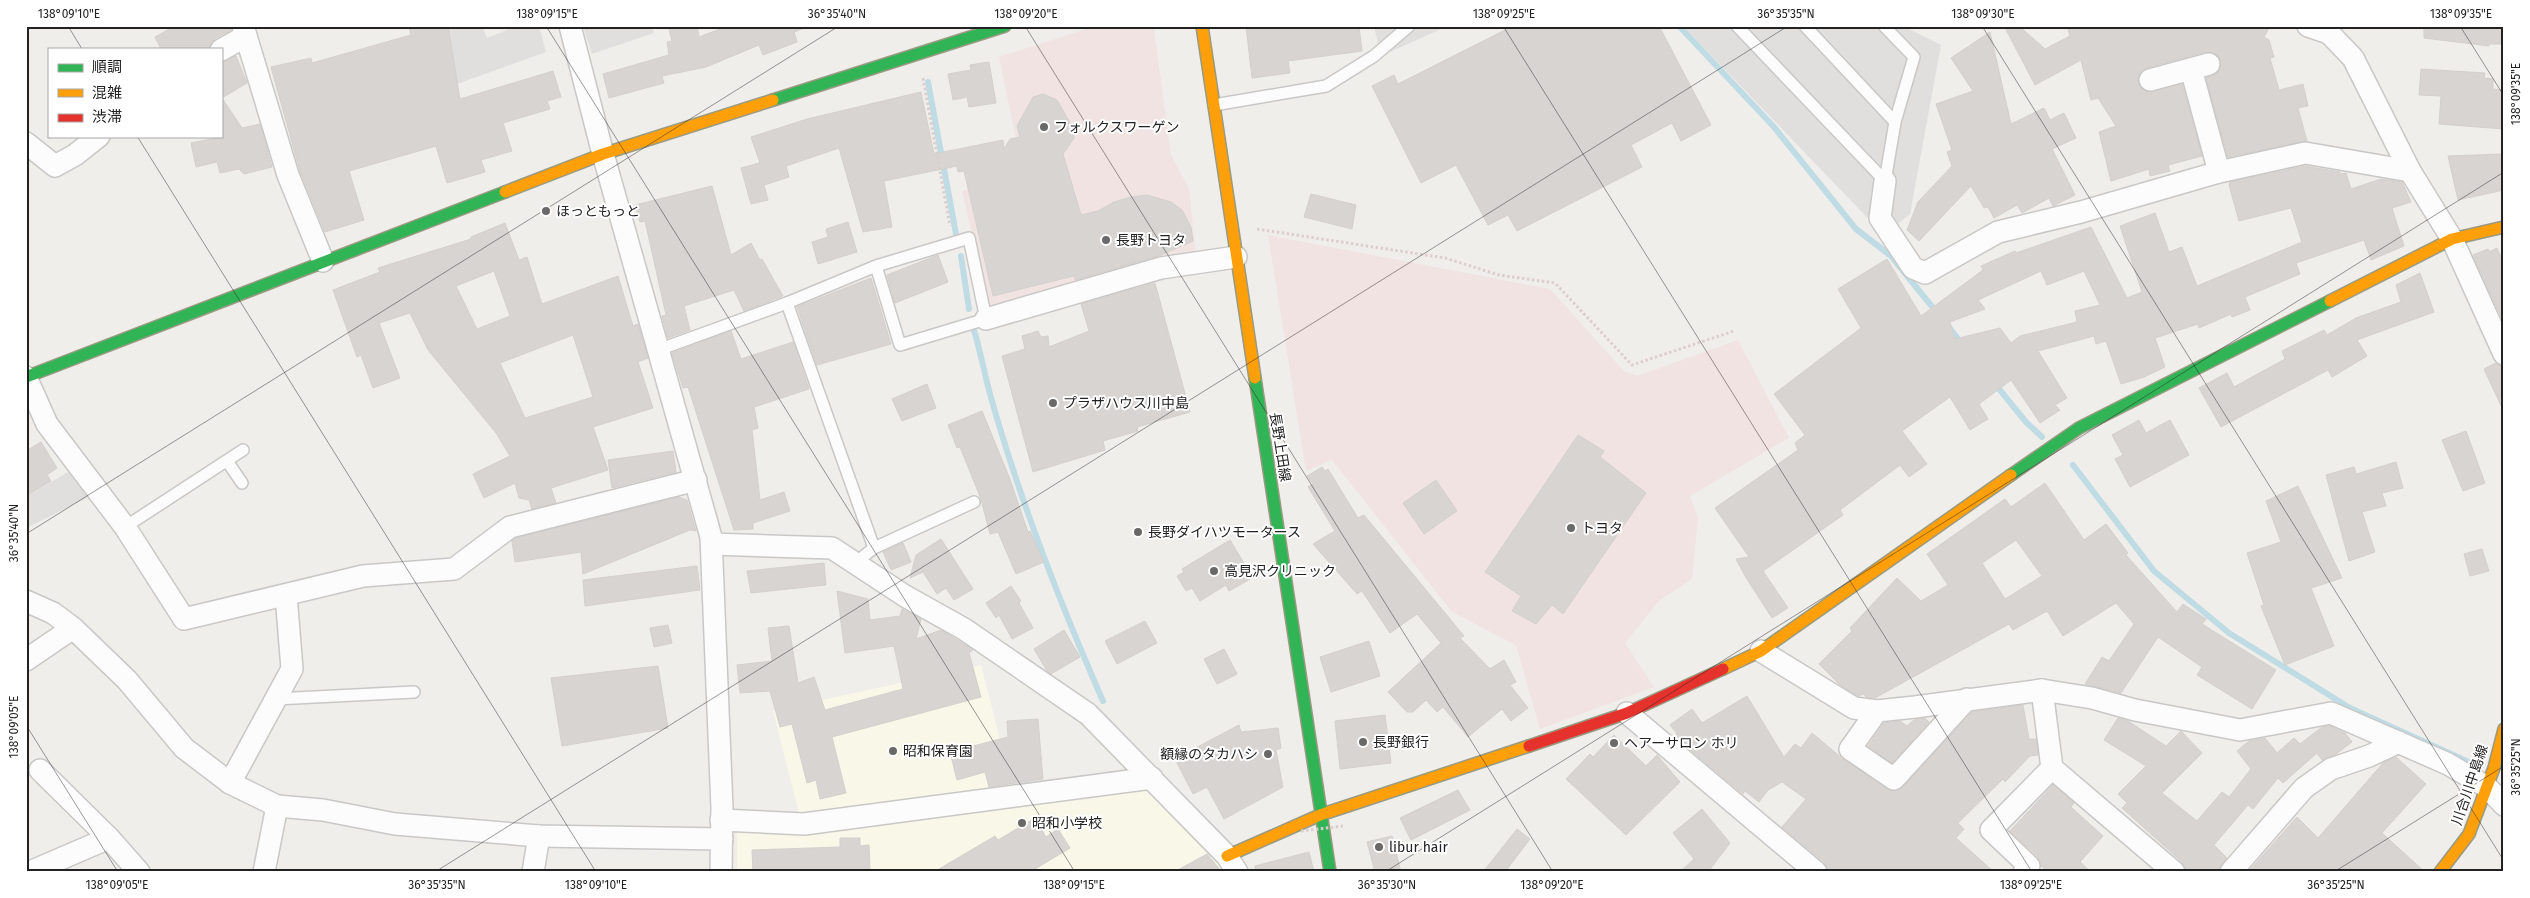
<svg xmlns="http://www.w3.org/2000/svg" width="2530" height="898" font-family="'Fira Sans','Noto Sans JP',sans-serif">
<rect width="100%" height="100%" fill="#f0eeeb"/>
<g fill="#f1e3e1">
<polygon points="1096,26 1148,26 1154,29 1171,155 1189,188 1196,256 990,311 962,191 1024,177 999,57"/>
<polygon points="1268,235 1550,289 1624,371 1637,376 1738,340 1789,438 1690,496 1698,518 1692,579 1659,601 1625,643 1654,687 1540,729 1516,645 1452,612 1332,460 1306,471"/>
</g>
<g fill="#f8f7e8">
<polygon points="981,665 1013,790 799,813 773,711"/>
<polygon points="1147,785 1230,872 737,872 737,831"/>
</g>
<g fill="#e0dfde">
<polygon points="445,26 482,26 487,38 517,26 539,26 546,52 457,84"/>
<polygon points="583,26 651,26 654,33 592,54"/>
<polygon points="1374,26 1448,26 1381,56"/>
<polygon points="1683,26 1903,26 1941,45 1910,214 1884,235"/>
<polygon points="68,472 91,496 26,528 26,497"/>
</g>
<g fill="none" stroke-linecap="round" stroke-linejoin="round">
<g stroke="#bfdbe3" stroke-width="6">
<polyline points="1679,26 1774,127 1856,229 1891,256 1938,314"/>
<polyline points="928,82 956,234"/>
<polyline points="961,256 969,309"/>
<polyline points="1948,326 1963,345"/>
<path d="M973,327C980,349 984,372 990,394C1019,498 1059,601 1103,701"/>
<polyline points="1995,384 2026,422 2042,437"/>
<polyline points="2073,465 2154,571 2229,633 2350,708 2471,763"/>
</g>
</g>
<g fill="#d7d4d2" stroke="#d3d0cc" fill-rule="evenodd">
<polygon points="175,26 231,26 231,30 214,39 209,49 161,49 155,37"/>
<polygon points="409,26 448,26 460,99 553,71 561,97 547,101 550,109 503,123 512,151 481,160 485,172 447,183 436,146 349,171 364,220 325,232 300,171 271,67 311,58 312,63 411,35"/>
<polygon points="682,26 697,26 699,37 728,26 804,28 794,32 797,42 763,55 759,45 706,67 662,76 664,83 609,98 603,74 669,55 667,42 672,41 669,29"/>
<polygon points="1246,26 1359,26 1362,51 1288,61 1290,73 1252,78"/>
<polygon points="1513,26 1659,26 1711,125 1681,141 1672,123 1631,145 1642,167 1517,231 1508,215 1488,225 1456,165 1421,183 1372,86 1394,75 1398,84"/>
<polygon points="2004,26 2019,26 2045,49 2070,36 2067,26 2270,26 2264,37 2269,40 2274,57 2270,58 2279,90 2303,84 2308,106 2298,108 2307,141 2228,157 2206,78 2218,72 2221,61 2217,55 2206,52 2147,68 2138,77 2141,88 2147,92 2182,84 2202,156 2168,165 2170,171 2150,176 2149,169 2111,181 2099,132 2116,126 2098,98 2091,100 2081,60 2035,85"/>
<polygon points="2424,26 2504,26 2504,44 2489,44 2489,46 2424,38"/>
<polygon points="1990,32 2011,124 2044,108 2050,120 2064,113 2076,138 2052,149 2075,195 2053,206 2049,198 2022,213 2017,205 1994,218 1988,207 1984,208 1971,186 1919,241 1907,230 1918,202 1952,166 1947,152 1952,150 1936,104 1973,91 1951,58"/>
<polygon points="236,56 247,83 222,98 242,128 260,124 272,167 244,174 239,169 220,173 217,162 196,167 191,143 221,137 221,62"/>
<polygon points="989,62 996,103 969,107 967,97 953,100 948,74 971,70 970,65"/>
<polygon points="2421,69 2485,73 2484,78 2493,79 2493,89 2504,90 2504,129 2439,124 2441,96 2419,95"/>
<polygon points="921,92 934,154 1003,140 1004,149 1010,139 1020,137 1017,126 1033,97 1043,94 1057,100 1073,128 1074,138 1063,154 1081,215 1098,211 1114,202 1131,197 1147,195 1171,202 1182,210 1191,227 1193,241 1161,255 1075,280 1074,276 993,296 964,171 958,172 957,166 884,181 892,227 863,232 839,148 786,166 789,177 764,185 768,200 751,204 741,168 760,163 751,137 807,119"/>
<polygon points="2504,154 2504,190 2458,200 2448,156"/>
<path d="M2305,166L2340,172L2341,174L2346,173L2351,189L2381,179L2402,182L2411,202L2392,208L2404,246L2371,260L2364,240L2296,263L2300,274L2245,297L2250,310L2232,317L2231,314L2199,328L2198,324L2155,338L2165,367L2144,377L2121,384L2106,341L2096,344L2094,336L2038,351L2067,398L2055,405L2060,410L2040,423L2011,380L1979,404L1988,419L1970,430L1950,397L1902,431L1927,464L1909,477L1900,465L1840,510L1843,515L1763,571L1788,608L1772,618L1745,576L1736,559L1749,557L1715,508L1798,450L1795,443L1805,435L1774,394L1861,328L1838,289L1887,259L1921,316L1983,270L1981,266L2015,251L2016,253L2091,227L2127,298L2142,292L2120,226L2155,213L2169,252L2182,247L2197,286L2302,242L2291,208L2239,221L2229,185L2230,182ZM2041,271L2047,285L2084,271L2100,305L2075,311L2077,322L2020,336L2011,343L2000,328L1955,339L1950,322L1985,309L1978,300Z"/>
<polygon points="712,186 731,255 751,243 760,260 762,259 783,296 744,311 734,290 684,306 690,330 668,338 662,316 666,315 645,221 640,222 635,205"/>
<polygon points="1311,194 1356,205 1352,229 1304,217"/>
<polygon points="848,222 857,252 818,264 812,242 828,237 826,229"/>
<path d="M505,223L519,260L527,257L542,304L618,276L633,326L638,324L648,358L638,362L653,408L593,427L608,470L551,488L556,503L532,509L529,500L519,498L515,483L484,498L473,474L510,456L496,433L428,350L410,313L379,323L400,378L373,388L361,355L357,357L333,290L380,272L378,268L471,239V237ZM494,271L510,316L477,329L456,286ZM573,335L593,397L525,418L500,363Z"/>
<polygon points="2497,248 2504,264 2504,323 2473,255 2488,249 2489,252"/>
<polygon points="938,255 948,282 895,303 887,275"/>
<polygon points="2420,273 2434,312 2357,340 2367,356 2332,377 2328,370 2221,427 2199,388 2227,373 2234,387 2285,359 2282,351 2324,330 2327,335 2356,318 2401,302 2396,285"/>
<polygon points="871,278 891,344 817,365 797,307"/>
<polygon points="1155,283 1190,412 1137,427 1138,431 1103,441 1105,450 1033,472 1002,356 1025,349 1022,336 1038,331 1041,337 1048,336 1049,347 1089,331 1081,304"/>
<polygon points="731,331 741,359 793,342 809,389 754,407 758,428 752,430 760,500 784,492 790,511 753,523 753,529 734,530 688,387 683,388 672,353"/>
<polygon points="2496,363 2504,366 2504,412 2484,369"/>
<polygon points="927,384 936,408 902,421 892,399"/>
<polygon points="982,411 1010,479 1028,532 1030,531 1044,562 1016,574 998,532 990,534 981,499 960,447 957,448 948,425"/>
<polygon points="2139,420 2146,433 2170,420 2189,455 2130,487 2115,459 2123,455 2112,435"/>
<polygon points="2466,431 2485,483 2463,491 2442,440"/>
<polygon points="1578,435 1604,451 1600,457 1646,493 1563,614 1552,605 1536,624 1512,611 1521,596 1485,572"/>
<polygon points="41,442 57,468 47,475 51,481 26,496 26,451"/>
<polygon points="673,451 676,472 612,488 608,460"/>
<polygon points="2396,462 2403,488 2382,493 2386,506 2362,512 2375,552 2349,561 2326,475 2354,467 2356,474"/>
<polygon points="1322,467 1325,471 1328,469 1358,518 1364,515 1464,636 1460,638 1490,669 1504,660 1516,682 1510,685 1528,708 1511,721 1502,709 1468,737 1443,707 1437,712 1426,700 1413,712 1407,712 1388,692 1441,643 1417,614 1390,633 1362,591 1357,594 1313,544 1335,531 1308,487 1313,484 1307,476"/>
<polygon points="1436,480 1457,511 1424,534 1403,503"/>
<path d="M2045,483L2084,540L2106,524L2128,553L2126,555L2177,612L2183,604L2206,619L2202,624L2276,670L2252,709L2197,675L2202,667L2158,637L2121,693L2085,684L2102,657L2109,661L2134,624L2116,603L2063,636L2047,611L2013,630L2009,624L1875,698L1866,697L1864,694L1858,696L1839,684L1819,664L1852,631L1850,628L1897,578L1921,601L1948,585L1927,554L2005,499L2011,507ZM2016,540L2042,576L2005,599L1982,563Z"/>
<polygon points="2298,486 2342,578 2311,588 2334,646 2285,665 2261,606 2264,605 2247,553 2281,542 2266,501"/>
<polygon points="679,497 687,500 696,531 690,530 583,574 581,552 515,562 512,541 515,538"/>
<polygon points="941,539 973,589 954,600 946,588 937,594 923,572 910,578 916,555"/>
<polygon points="1230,540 1245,565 1243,566 1250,579 1229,591 1226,585 1200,601 1192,588 1186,591 1177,576 1184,572 1182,569"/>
<polygon points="903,543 911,562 891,570 883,552"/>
<polygon points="2482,549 2489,571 2470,576 2464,554"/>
<polygon points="824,563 826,585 751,593 747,571"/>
<polygon points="697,566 700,590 585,606 583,580"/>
<polygon points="1011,586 1021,601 1019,603 1033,628 1012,639 999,615 996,618 986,603"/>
<polygon points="837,591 868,599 870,620 900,616 902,609 921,619 916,639 941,630 973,650 969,653 981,697 832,737 846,793 820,799 816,780 807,783 792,724 780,727 770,691 740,693 737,665 772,661 768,628 789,626 798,683 814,677 825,710 903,689 894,646 845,653"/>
<polygon points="1145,621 1157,643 1117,664 1105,641"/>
<polygon points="668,625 672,643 654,647 650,628"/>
<polygon points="1064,630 1080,657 1051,674 1047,671 1034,649"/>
<polygon points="1369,641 1380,676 1331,692 1320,657"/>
<polygon points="1224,649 1237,674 1217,684 1204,659"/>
<polygon points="658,666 668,728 562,746 551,678"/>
<polygon points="1747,696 1784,757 1795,744 1801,748 1812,733 1843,759 1893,791 1903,787 1972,712 2023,705 2029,739 2036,739 2038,755 2030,756 2005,782 2003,779 1958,823 1964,829 1956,838 1994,872 1829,872 1824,862 1782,827 1806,799 1782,782 1768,790 1759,802 1745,791 1743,794 1675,737 1677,734 1670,725 1692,709 1702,723"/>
<polygon points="1385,715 1391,763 1340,769 1335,721"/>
<polygon points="1925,718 1929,722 1892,763 1868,746 1884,723 1900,721 1907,726 1914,720"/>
<polygon points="2118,718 2128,721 2166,746 2181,731 2202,753 2162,793 2197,821 2222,792 2229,797 2251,769 2237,751 2249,741 2265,738 2277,753 2294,738 2300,744 2322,727 2330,726 2345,733 2352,742 2335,755 2322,760 2317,753 2283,783 2278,778 2253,809 2248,805 2214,845 2227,858 2219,872 2186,872 2182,862 2122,808 2127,803 2118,794 2146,766 2104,740"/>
<polygon points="1038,719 1043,779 989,787 985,772 957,780 950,752 1008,737 1007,721"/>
<polygon points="1239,725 1241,732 1278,728 1281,748 1276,750 1283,787 1224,819 1207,787 1193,794 1175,759"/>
<polygon points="1614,735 1646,766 1657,755 1680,782 1626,835 1566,779 1590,754 1593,757"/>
<polygon points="2396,757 2426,784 2382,833 2425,872 2248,872 2297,817 2318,838 2383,763"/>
<polygon points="2053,785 2074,803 2071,807 2103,836 2080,862 2091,872 2048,872 2041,866 2038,857 2010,831"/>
<polygon points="1458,790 1470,810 1411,840 1400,818"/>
<polygon points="1702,809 1730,843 1708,872 1680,872 1694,859 1673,833"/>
<polygon points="1035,818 1046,837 1058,829 1070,848 1030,872 934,872 995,836 998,840"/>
<polygon points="1517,829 1530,839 1505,872 1483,872"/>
<polygon points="1392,836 1401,872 1375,872 1367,842"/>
<polygon points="840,838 860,838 860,846 869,845 870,872 753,872 752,850 840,847"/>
<polygon points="1309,852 1314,872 1256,872 1255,866"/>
<polygon points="1207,854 1222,872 1174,872"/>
</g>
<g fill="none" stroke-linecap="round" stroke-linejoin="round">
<g stroke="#c9c8c7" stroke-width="14">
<g id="lane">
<polyline points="1737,26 1885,181 1895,122"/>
<polyline points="1805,26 1895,122 1914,57 1884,26"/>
<polyline points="1214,105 1326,86 1374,56 1409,26"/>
<polyline points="787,303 874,548"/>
<polyline points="658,350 787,303 876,266 969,238 986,319 900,345 876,266"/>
<polyline points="227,461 242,483"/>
<polyline points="125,527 243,450"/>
<polyline points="855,563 874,548 974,502"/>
<polyline points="275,699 414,692"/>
</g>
</g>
<g stroke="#c9c8c7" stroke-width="24">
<g id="street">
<polyline points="243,26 288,175 323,261"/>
<polyline points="570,26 603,154 711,537 722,808 721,872"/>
<polyline points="2308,26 2329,33 2353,58 2410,171 2452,239 2504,354"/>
<polyline points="221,50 246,36"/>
<polyline points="2191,69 2219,172"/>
<polyline points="2150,80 2209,64"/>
<polyline points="26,143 55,166 75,155 99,136"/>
<polyline points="1885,181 1880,218 1913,268 1925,273 1998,232 2081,212 2219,172 2305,153 2410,171"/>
<polyline points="986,319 1161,268 1236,257"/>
<polyline points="26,377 47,424 125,527 184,619 363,576 454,569 510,527 696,480"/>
<polyline points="712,544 832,548 905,596 964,629 1088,714 1227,856 1237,872"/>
<polyline points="26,601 53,613 73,628 127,680 184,748 230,783 277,806 323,810 395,824 539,836 722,839"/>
<polyline points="1761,651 1854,708 1877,711 1915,707 2042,690 2092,698 2135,710 2240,730 2331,713 2448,764 2487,787 2504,805"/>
<polyline points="26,660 73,628"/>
<polyline points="2042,690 2052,768 2174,872"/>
<polyline points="1877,711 1850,749 1894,779 1967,699"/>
<polyline points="1627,713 1816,872"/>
<polyline points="40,770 109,838"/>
<polyline points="230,783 292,669 286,595"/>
<polyline points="721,820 804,824 1152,778"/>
<polyline points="30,872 109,838 139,872"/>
<polyline points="264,872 277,806"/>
<polyline points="533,872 539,836"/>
<polyline points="2024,872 2029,866 1991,830 2052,768"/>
<polyline points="2231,872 2304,788 2331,769 2369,756 2399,742"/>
</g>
</g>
<g stroke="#999a82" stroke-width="14">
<g id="fast">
<polyline points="773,100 1005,26"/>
<polyline points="26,377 505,192"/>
<polyline points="1255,378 1330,872"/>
<polyline points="2011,475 2079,428 2330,301"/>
</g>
</g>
<g stroke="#999a82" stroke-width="14">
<g id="slow">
<polyline points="1202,26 1255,378"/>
<polyline points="505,192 603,154 773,100"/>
<polyline points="2330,301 2452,239 2504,227"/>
<polyline points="1723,669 1761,651 2011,475"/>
<polyline points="1227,856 1320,815 1529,746"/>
<polyline points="2440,872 2469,834 2494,768 2504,729"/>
</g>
</g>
<g stroke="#999a82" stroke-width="14">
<polyline id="jam" points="1529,746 1627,713 1723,669"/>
</g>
<g stroke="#dccecd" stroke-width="3" stroke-dasharray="2.5 2.5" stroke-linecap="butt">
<polyline points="923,78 950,226"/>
<polyline points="1257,229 1445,258 1499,275 1555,283 1632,365 1734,331"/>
</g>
<use href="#lane" stroke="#fdfcfc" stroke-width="11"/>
<use href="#street" stroke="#fdfcfc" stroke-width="21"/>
<use href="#fast" stroke="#30b455" stroke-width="11"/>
<use href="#slow" stroke="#ff9f0a" stroke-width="11"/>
<use href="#jam" stroke="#e5322d" stroke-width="11"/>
<polyline stroke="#dccecd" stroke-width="3" stroke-dasharray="2.5 2.5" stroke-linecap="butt" points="1301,831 1343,826"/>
</g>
<path fill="none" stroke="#222" stroke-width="1" stroke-opacity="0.45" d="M68,26L82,49M546,26L1075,872M1025,26L1553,872M1503,26L2032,872M1982,26L2504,861M2460,26L2504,96M137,136L596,872M26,534L839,26M26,725L118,872M435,872L1788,26M1385,872L2504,172M2334,872L2504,766"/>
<g fill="#6a6968" stroke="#fff" stroke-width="2">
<circle cx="1044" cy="127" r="5"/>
<circle cx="546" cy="211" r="5"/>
<circle cx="1106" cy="240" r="5"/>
<circle cx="1053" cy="403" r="5"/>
<circle cx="1571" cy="528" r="5"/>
<circle cx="1138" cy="532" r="5"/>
<circle cx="1214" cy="571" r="5"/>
<circle cx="1363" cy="742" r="5"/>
<circle cx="1614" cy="743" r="5"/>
<circle cx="893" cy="751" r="5"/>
<circle cx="1268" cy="754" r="5"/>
<circle cx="1022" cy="823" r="5"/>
<circle cx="1379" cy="847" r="5"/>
</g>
<g text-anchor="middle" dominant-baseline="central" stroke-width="4" stroke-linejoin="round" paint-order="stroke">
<g font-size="14" fill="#222" stroke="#fff" text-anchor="start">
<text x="1054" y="127">フォルクスワーゲン</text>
<text x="556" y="211">ほっともっと</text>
<text x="1116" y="240">長野トヨタ</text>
<text x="1063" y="403">プラザハウス川中島</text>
<text x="1581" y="528">トヨタ</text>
<text x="1148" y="532">長野ダイハツモータース</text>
<text x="1224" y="571">高見沢クリニック</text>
<text x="1373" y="742">長野銀行</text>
<text x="1624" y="743">ヘアーサロン ホリ</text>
<text x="903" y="751">昭和保育園</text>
<text x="1258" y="754" text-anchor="end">額縁のタカハシ</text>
<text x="1032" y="823">昭和小学校</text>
<text x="1389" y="847">libur hair</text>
</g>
<g font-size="14" fill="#222" stroke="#fff">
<text transform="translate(1280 447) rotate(81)">長野上田線</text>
<text transform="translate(2470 785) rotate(-71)">川合川中島線</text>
</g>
</g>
<rect width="2530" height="898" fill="none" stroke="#ffffff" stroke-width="55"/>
<rect x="48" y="48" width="175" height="90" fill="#ffffff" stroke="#a7a7a7"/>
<rect x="58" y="64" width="25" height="8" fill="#30b455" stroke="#a7a7a7"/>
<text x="92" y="72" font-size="15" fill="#222222">順調</text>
<rect x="58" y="89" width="25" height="8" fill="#ff9f0a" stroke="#a7a7a7"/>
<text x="92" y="98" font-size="15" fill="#222222">混雑</text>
<rect x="58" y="114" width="25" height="8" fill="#e5322d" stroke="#a7a7a7"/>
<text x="92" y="122" font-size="15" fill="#222222">渋滞</text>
<rect x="28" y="28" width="2474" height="842" fill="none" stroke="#222" stroke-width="2"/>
<g font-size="12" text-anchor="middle" fill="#222">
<text x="69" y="18">138°09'10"E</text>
<text x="547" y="18">138°09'15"E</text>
<text x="837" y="18">36°35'40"N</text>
<text x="1026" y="18">138°09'20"E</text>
<text x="1504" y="18">138°09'25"E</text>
<text x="1786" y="18">36°35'35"N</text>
<text x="1983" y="18">138°09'30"E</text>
<text x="2461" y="18">138°09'35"E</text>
<text transform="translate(2516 94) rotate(-90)" y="4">138°09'35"E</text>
<text transform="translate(14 533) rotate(-90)" y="4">36°35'40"N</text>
<text transform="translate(14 727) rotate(-90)" y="4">138°09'05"E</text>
<text transform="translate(2516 767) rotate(-90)" y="4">36°35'25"N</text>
<text x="117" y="889">138°09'05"E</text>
<text x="437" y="889">36°35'35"N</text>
<text x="596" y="889">138°09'10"E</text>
<text x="1074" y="889">138°09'15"E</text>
<text x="1387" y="889">36°35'30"N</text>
<text x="1552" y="889">138°09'20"E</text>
<text x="2031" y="889">138°09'25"E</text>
<text x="2336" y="889">36°35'25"N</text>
</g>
</svg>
